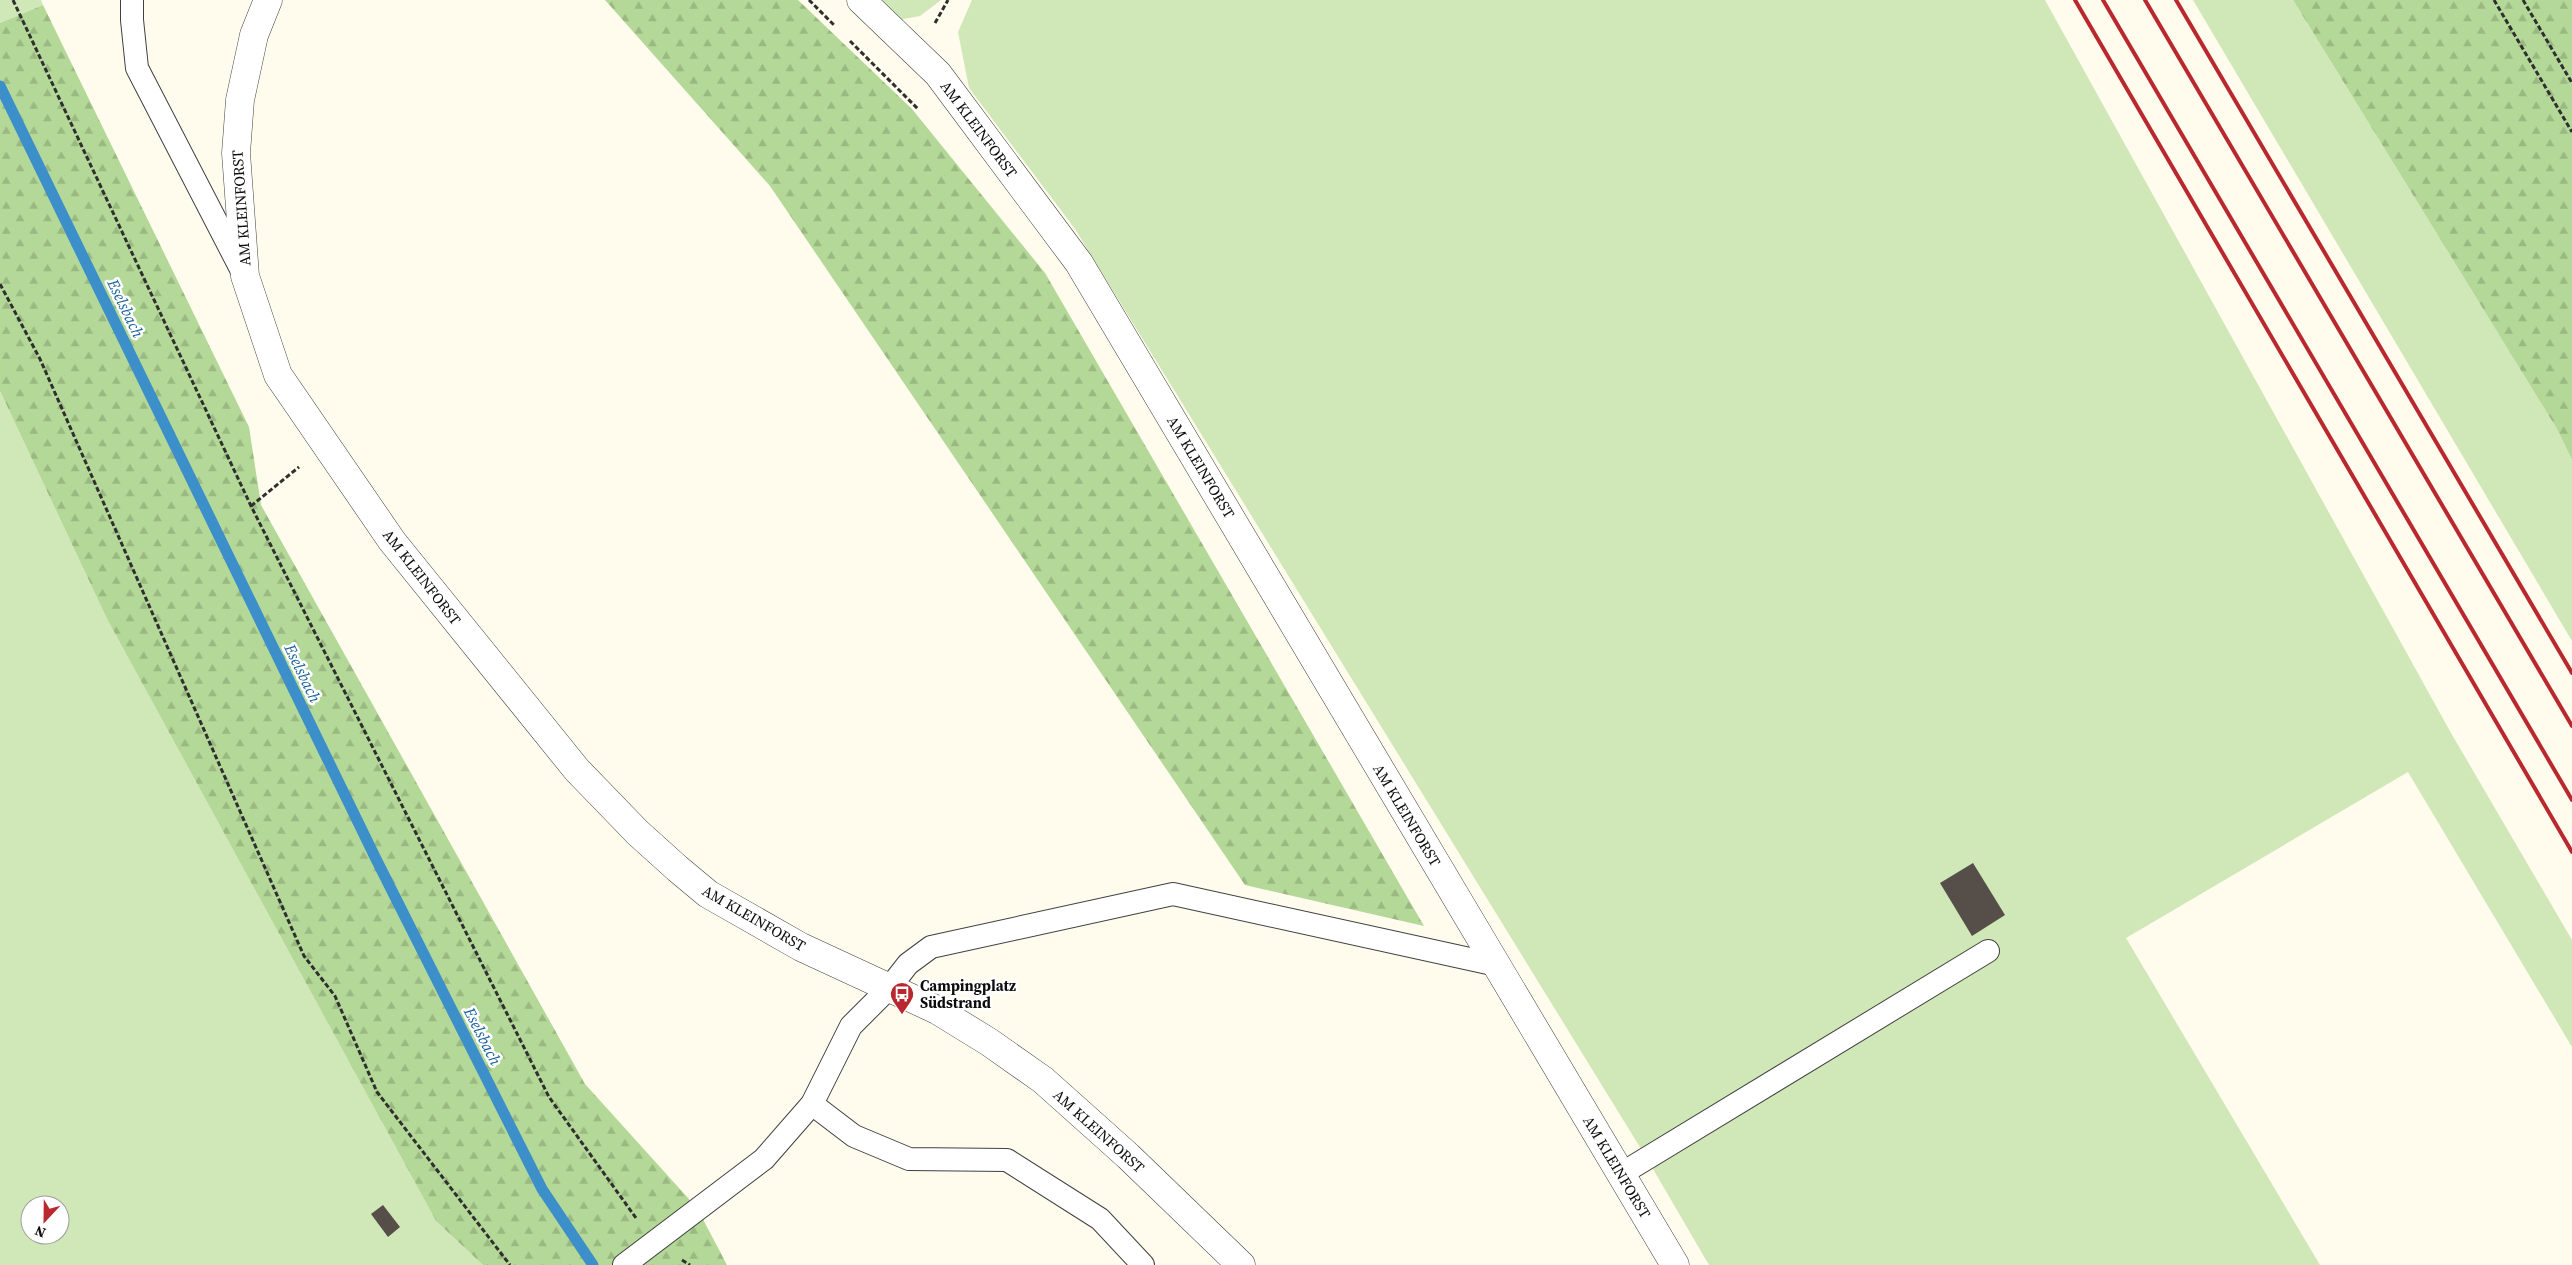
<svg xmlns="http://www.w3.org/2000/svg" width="2572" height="1265" font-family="'Source Serif 4',serif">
<defs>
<pattern id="forest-firs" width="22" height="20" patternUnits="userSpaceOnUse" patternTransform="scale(1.25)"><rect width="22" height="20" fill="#b4d897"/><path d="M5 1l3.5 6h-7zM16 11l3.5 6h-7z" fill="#9ab881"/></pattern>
</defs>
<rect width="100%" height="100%" fill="#fffbed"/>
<g fill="#d0e8b7" fill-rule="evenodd">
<polygon points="0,0 41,0 43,5 0,23"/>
<polygon points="873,0 941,0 920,16 894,21"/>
<polygon points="972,0 2045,0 2451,733 2572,940 2572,1047 2408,772 2126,938 2320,1265 1709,1265 1646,1157 1075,229 969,88 958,32"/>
<polygon points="2193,0 2293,0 2557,429 2572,460 2572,641"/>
<path d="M0,391L107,619L436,1221L483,1265H0ZM30,1205H60V1235H30Z"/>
</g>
<g fill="url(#forest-firs)">
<polygon points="605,0 798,0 912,109 1045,273 1424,926 1245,885 770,186"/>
<polygon points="2293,0 2572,0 2572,460 2557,429"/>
<polygon points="43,5 249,427 261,505 585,1084 697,1208 727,1265 483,1265 436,1221 107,619 0,391 0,23"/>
</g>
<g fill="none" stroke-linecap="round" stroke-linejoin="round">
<polyline stroke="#3c8fc9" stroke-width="11" points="0,86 376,859 542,1189 593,1265"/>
</g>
<g fill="#554e49">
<polygon points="1973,863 2005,915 1972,936 1940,883"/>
<polygon points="383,1205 400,1227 388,1237 371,1214"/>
</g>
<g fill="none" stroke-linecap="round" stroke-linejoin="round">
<g stroke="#404040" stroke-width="24">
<g id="service">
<polyline points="132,0 132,20 137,68 243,273"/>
<polyline points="812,1104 854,1136 909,1159 1007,1160 1100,1219 1143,1265"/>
<polyline points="1621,1174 1988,951"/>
<polyline points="624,1265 764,1159 812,1104 851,1026 890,987 908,964 931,947 1173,894 1497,965"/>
</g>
</g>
<g stroke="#404040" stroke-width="29">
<g id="minor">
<polyline points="268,0 254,35 240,100 236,153 245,276 278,375 392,541 577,770 638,833 678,869 708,894 801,947 937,1010 989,1042 1043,1080 1128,1156 1241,1265"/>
<polyline points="861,0 938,74 1079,263 1675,1265"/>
</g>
</g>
<g stroke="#2f2f2f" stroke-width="3" stroke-dasharray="5 2.5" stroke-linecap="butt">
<polyline points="13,0 251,506 549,1097 636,1218"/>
<polyline points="809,0 835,26"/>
<polyline points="2494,0 2572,132"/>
<polyline points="2523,0 2572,83"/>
<polyline points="935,23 948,0"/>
<polyline points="850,41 918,109"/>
<polyline points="0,284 40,359 304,956 335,996 377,1092 510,1265"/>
<polyline points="251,506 299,467"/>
<polyline points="682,1260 690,1265"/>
</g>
<use href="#service" stroke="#fff" stroke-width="22"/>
<use href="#minor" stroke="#fff" stroke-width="28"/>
<g stroke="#b9282e" stroke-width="4">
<polyline points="2075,0 2572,852"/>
<polyline points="2103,0 2572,800"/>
<polyline points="2145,0 2572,726"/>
<polyline points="2176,0 2572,673"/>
</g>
</g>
<defs>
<g id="bus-pin" transform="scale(1.25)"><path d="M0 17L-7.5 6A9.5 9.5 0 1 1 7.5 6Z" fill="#b9282e" stroke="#fff"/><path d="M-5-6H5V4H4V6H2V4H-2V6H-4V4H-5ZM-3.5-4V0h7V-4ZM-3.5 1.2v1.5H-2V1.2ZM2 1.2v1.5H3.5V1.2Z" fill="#fff"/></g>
</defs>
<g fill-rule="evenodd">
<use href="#bus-pin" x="902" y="994"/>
</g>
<g text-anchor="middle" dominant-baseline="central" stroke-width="5" stroke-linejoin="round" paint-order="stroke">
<g font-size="15" fill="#0d0d0d" stroke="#fff">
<text transform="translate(979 129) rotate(53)">AM KLEINFORST</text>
<text transform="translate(241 208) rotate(-94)">AM KLEINFORST</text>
<text transform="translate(1201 467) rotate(59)">AM KLEINFORST</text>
<text transform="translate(422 577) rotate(52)">AM KLEINFORST</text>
<text transform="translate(1407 815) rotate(59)">AM KLEINFORST</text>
<text transform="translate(754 918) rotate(30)">AM KLEINFORST</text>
<text transform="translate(1099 1131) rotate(42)">AM KLEINFORST</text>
<text transform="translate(1617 1167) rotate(59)">AM KLEINFORST</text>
</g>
<g font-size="15" font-weight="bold" fill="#0d0d0d" stroke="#fff" text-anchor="start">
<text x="920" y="985">Campingplatz<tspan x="920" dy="17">Südstrand</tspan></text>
</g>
<g font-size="16" font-style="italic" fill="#19619b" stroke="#fff">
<text transform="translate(126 308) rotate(64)">Eselsbach</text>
<text transform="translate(303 673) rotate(64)">Eselsbach</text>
<text transform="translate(483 1036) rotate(63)">Eselsbach</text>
</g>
</g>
<g transform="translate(45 1220) rotate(202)"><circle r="24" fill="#ffffff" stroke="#9e9e9e"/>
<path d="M0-4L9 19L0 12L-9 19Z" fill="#b9282e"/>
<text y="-8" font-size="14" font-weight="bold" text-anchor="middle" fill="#0d0d0d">N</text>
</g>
</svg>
